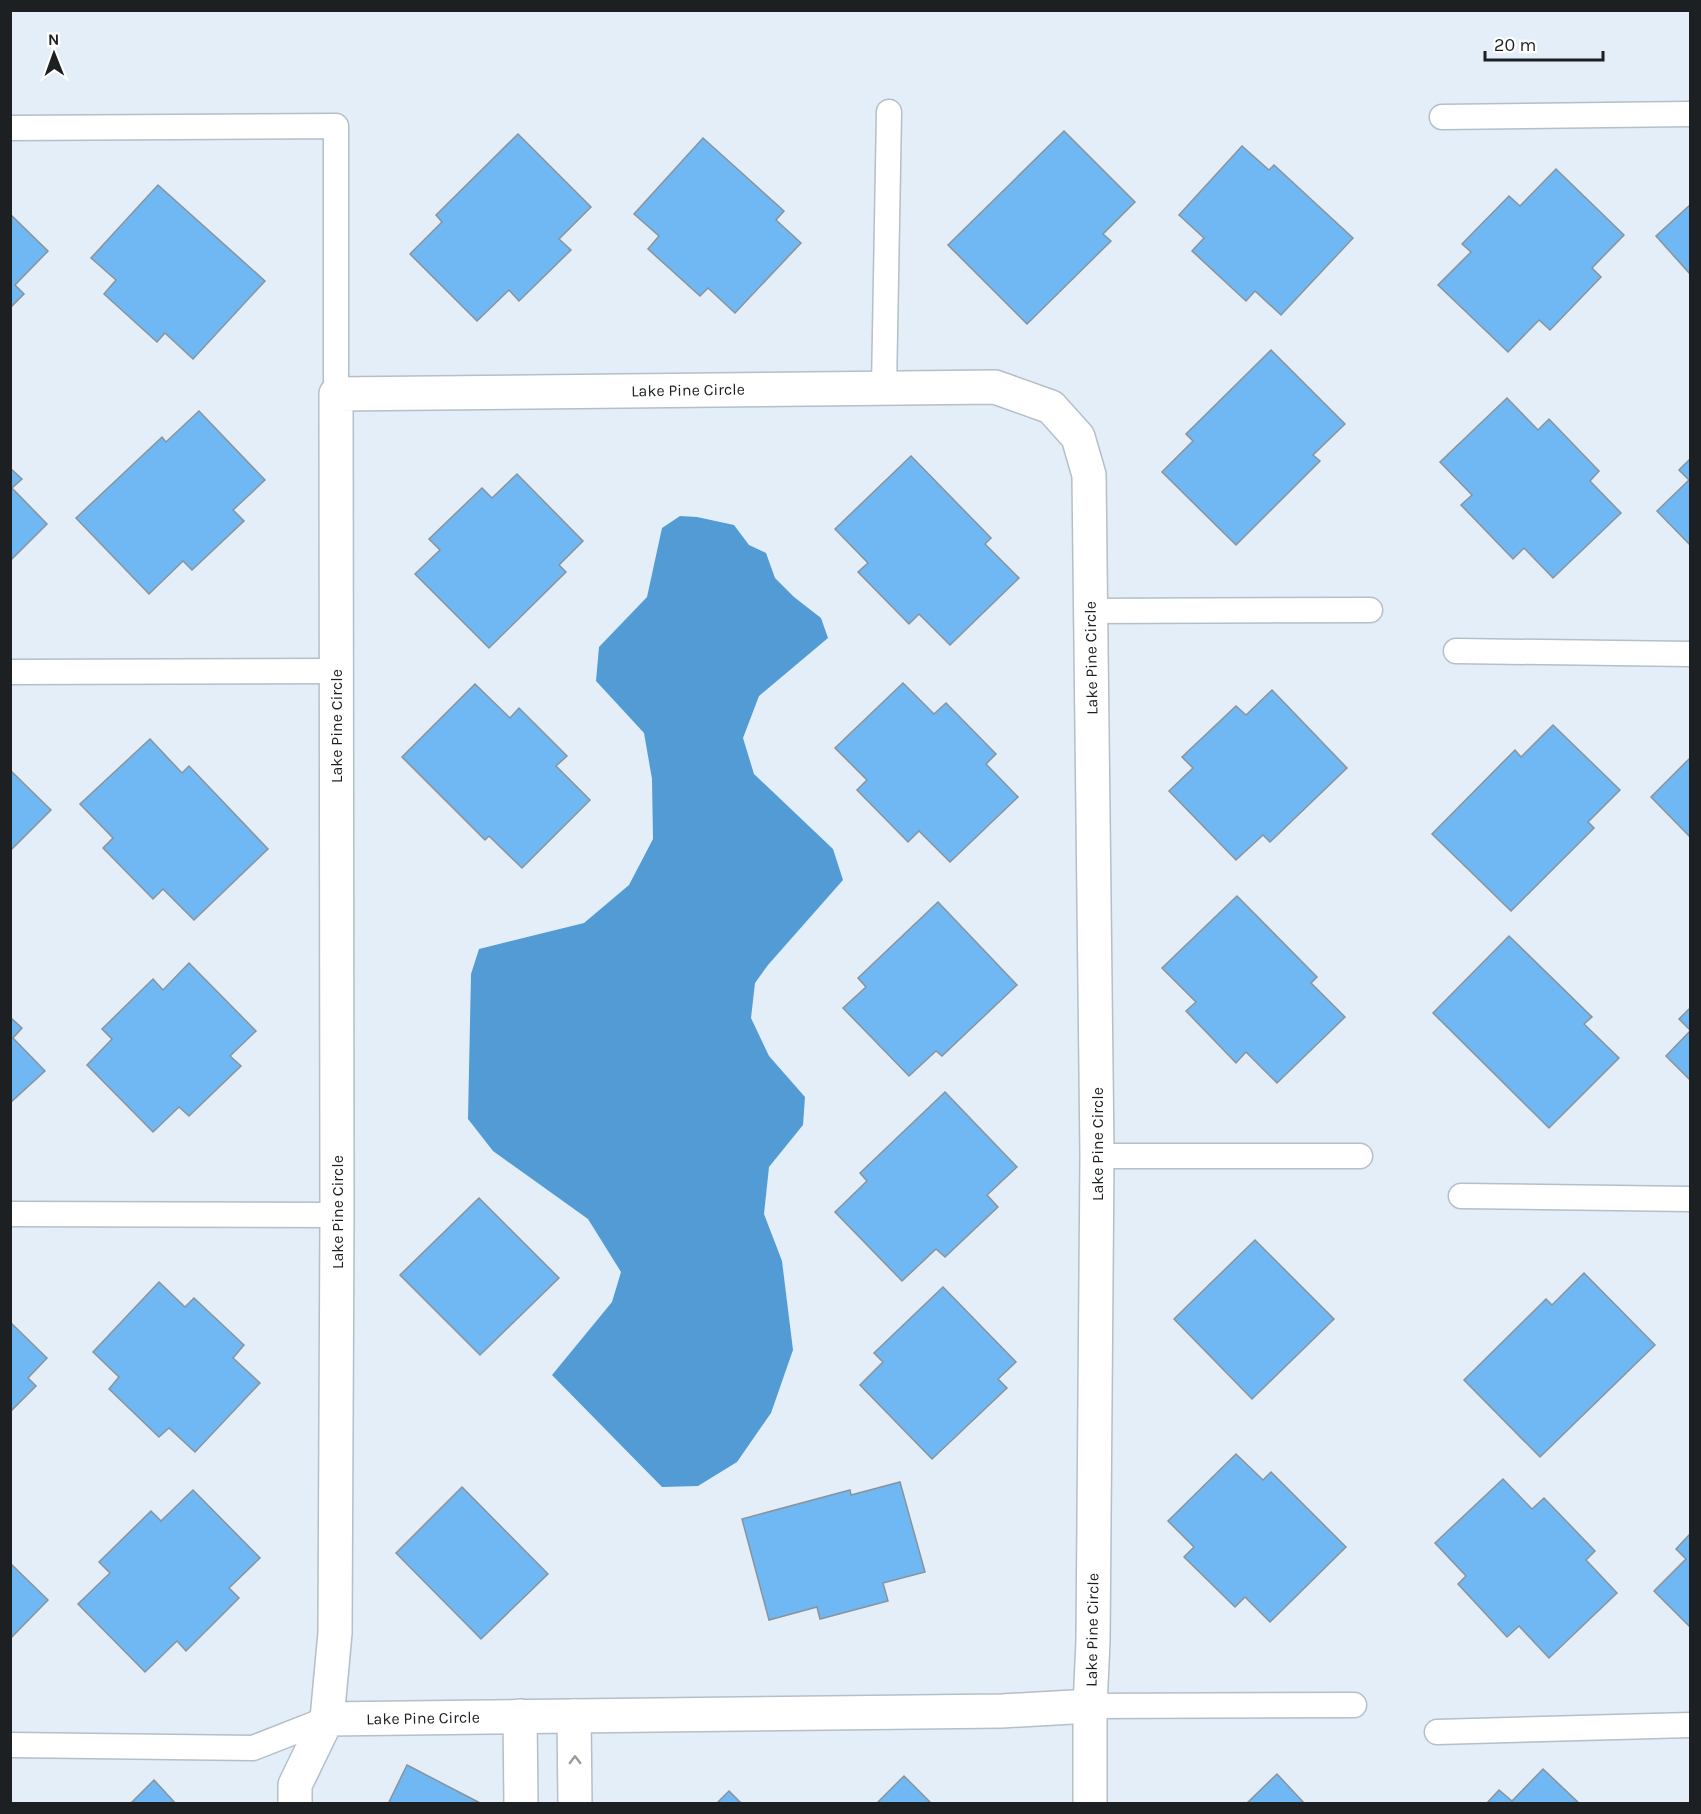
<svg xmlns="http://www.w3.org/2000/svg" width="1701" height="1814" font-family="Karla,sans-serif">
<rect width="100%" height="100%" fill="#e3eef8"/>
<polygon fill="#539bd5" points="680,516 697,517 734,525 749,545 766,553 775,578 794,597 821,618 828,638 759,696 743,738 754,774 833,849 843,880 768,965 755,983 751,1018 769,1056 805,1097 803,1125 769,1167 764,1214 782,1261 793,1350 771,1413 737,1462 698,1486 662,1487 552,1375 612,1302 621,1272 588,1219 493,1151 468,1119 471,974 479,949 584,923 629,885 653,839 652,779 644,733 596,681 599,647 647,597 662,528"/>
<g fill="#70b8f4" stroke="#89939b" stroke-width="1.5">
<polygon points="1064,131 1135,202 1103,234 1111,241 1027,324 948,245"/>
<polygon points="518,134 591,207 559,239 571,250 519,301 509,290 477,321 410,254 442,222 436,215"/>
<polygon points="703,138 784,211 776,220 801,243 735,313 708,288 700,296 648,249 659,236 634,214"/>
<polygon points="1242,146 1269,170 1274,165 1353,238 1281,315 1255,291 1246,301 1192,251 1204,238 1179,215"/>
<polygon points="1556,169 1624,235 1592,268 1601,277 1550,330 1539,320 1508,352 1438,285 1471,252 1462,244 1509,196 1520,206"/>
<polygon points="158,185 265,281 193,359 165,333 157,342 104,294 116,280 91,258"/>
<polygon points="1690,205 1690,274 1656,236"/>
<polygon points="10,214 48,251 15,285 24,294 10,308"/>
<polygon points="1271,350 1345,424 1313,455 1320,461 1236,545 1162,472 1193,441 1186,434"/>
<polygon points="1507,398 1538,430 1549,419 1599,471 1590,481 1621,513 1553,578 1524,548 1513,559 1461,505 1472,495 1440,462"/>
<polygon points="199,411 265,480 233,510 244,521 192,570 183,561 149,594 76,518 162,437 166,442"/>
<polygon points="911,456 991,538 985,544 1019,578 950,645 919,614 909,624 858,572 868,563 835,529"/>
<polygon points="1690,459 1690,545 1657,511 1689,480 1679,470"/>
<polygon points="10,468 22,479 12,488 47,524 10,561"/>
<polygon points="517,474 583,541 559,565 566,572 489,648 415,574 440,550 429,539 482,488 492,498"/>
<polygon points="903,683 934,714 946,703 996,754 986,764 1018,797 950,862 919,831 908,842 857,790 867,780 835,748"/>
<polygon points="475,684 510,718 519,708 567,756 556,766 590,800 522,868 489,836 485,840 402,757"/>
<polygon points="1272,690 1347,768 1270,842 1263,835 1236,860 1169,791 1193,768 1182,757 1236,706 1246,715"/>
<polygon points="1553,725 1620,790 1588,822 1594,828 1511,911 1432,834 1515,750 1521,757"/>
<polygon points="150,739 182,773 189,766 268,849 194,920 163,889 153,899 103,848 113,838 80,804"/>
<polygon points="1690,758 1690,837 1651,797"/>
<polygon points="10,770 51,810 10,851"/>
<polygon points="1237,896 1317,977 1311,983 1345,1017 1277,1083 1246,1052 1236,1063 1186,1011 1196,1002 1162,968"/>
<polygon points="938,902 1017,985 942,1056 936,1051 909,1076 843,1008 866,987 858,978"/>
<polygon points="1509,936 1592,1017 1584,1024 1619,1058 1549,1128 1433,1013"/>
<polygon points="189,963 256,1031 230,1056 241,1066 189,1116 179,1107 153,1132 87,1065 112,1039 102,1029 153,979 163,990"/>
<polygon points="1690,1008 1690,1030 1679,1019"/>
<polygon points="10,1017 22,1028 13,1038 45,1071 10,1103"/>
<polygon points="1690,1031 1690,1080 1666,1056"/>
<polygon points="945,1092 1017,1167 987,1195 998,1207 945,1257 936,1249 902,1281 835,1212 867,1181 860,1173"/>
<polygon points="479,1198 559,1278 480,1355 400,1275"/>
<polygon points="1255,1240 1334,1319 1252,1399 1174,1319"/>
<polygon points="1584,1273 1655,1345 1540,1457 1464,1380 1546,1299 1552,1305"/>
<polygon points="159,1282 185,1307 194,1298 244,1345 233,1358 260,1383 195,1452 169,1428 159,1437 109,1389 119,1377 93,1352"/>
<polygon points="943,1287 1016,1362 998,1379 1007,1388 932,1459 860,1385 883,1362 874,1353"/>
<polygon points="10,1322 47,1358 28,1378 36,1386 10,1412"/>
<polygon points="1236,1454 1263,1480 1271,1472 1346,1547 1270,1622 1245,1597 1235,1607 1184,1557 1194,1547 1168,1521"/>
<polygon points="1503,1479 1532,1509 1544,1498 1595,1551 1586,1560 1617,1593 1549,1658 1519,1626 1507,1637 1458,1584 1466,1576 1435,1543"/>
<polygon points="900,1482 925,1572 883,1583 888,1601 820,1619 817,1607 769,1620 742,1519 850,1490 851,1495"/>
<polygon points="462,1487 548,1574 481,1639 396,1553"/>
<polygon points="193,1490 260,1558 229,1588 239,1598 186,1651 177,1641 145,1672 78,1604 110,1573 99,1562 151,1511 161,1521"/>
<polygon points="1690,1534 1690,1627 1654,1591 1686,1559 1676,1549"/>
<polygon points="10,1563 48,1600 10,1639"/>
<polygon points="407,1765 482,1804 388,1804"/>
<polygon points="1543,1769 1580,1804 1486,1804 1499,1790 1512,1801"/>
<polygon points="1277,1774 1305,1804 1246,1804"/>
<polygon points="904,1776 932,1804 876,1804"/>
<polygon points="154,1780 176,1804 130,1804"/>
<polygon points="729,1791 742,1804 716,1804"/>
</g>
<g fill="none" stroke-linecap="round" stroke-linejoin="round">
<g stroke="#b4bfc8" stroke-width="27">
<g id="lane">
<polyline points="1442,117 1690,114"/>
<polyline points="10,128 336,126 336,394"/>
<polyline points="884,388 889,112"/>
<polyline points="1090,611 1370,610"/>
<polyline points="1456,651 1690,654"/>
<polyline points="10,672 336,671"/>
<polyline points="1097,1156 1360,1156"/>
<polyline points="1461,1196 1690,1199"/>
<polyline points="10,1214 337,1215"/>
<polyline points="1090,1706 1354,1705"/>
<polyline points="1437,1732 1690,1725"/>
<polyline points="10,1745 253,1748 327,1719"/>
</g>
</g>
<g stroke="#b4bfc8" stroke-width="36">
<g id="street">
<polyline points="1090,1706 1090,1804"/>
<polyline points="520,1716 521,1804"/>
<polyline points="574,1716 575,1804"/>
<polyline points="295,1804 295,1785 327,1719 335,1633 337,1215 336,394 995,387 1051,407 1078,437 1089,475 1097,1156 1093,1641 1090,1706 1002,1711 327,1719"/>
</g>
</g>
<use href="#lane" stroke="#fff" stroke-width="24"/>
<use href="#street" stroke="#fff" stroke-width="33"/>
</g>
<defs><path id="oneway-chevron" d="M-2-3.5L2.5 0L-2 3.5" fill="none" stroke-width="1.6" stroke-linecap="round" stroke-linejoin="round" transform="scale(1.5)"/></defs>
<use stroke="#999b9c" href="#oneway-chevron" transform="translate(575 1760) rotate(-90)"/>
<g text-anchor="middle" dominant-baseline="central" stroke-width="4.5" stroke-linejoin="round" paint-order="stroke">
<g font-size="16" fill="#1c2023" stroke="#fff">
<text transform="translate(688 390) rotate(-1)">Lake Pine Circle</text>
<text transform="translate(1091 658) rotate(-91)">Lake Pine Circle</text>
<text transform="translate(336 726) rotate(-90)">Lake Pine Circle</text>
<text transform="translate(1097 1144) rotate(-90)">Lake Pine Circle</text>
<text transform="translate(337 1212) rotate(-90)">Lake Pine Circle</text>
<text transform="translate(1092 1630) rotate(-89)">Lake Pine Circle</text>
<text transform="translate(423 1718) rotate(-1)">Lake Pine Circle</text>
</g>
</g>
<rect width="1701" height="1814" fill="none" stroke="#1c2023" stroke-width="24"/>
<g transform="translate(54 54) rotate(359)" stroke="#ffffff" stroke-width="4.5" paint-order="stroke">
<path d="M0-4.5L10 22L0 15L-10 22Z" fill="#1c2023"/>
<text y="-9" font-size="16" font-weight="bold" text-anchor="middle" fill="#1c2023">N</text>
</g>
<path d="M1485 51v9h118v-9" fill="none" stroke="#1c2023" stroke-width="3"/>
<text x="1494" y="51" font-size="18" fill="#1c2023" stroke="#ffffff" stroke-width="4.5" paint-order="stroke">20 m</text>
</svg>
